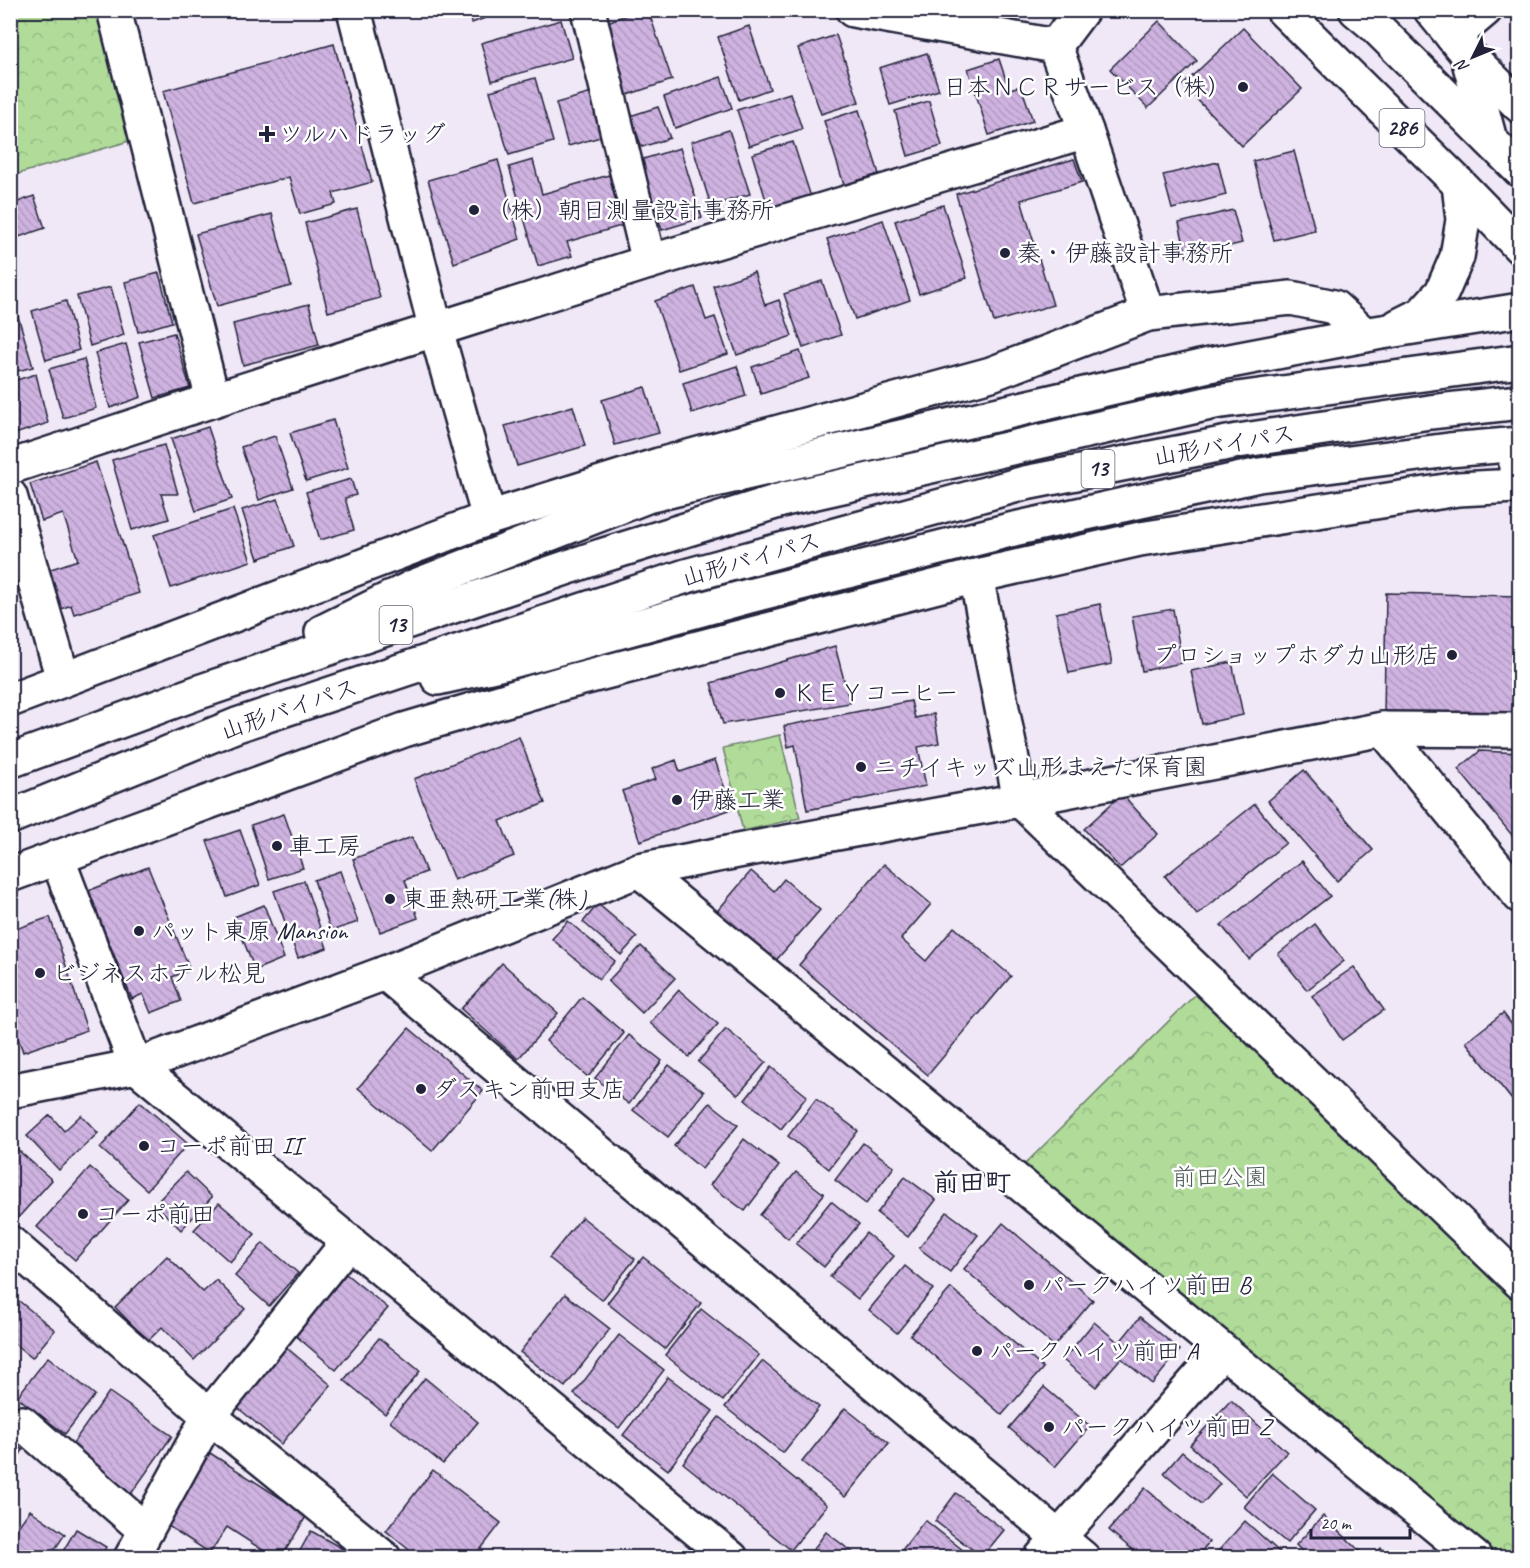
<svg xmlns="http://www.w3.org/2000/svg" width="1530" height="1568" font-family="Caveat,'Klee One',sans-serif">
<defs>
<pattern id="forest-crowns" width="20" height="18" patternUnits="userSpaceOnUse" patternTransform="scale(1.5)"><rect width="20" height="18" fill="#b0db99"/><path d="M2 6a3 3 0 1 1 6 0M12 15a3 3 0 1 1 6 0" fill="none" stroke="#97bc85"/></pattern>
<pattern id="building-back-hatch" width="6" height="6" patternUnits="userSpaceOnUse" patternTransform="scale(1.5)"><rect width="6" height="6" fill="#ceb2e0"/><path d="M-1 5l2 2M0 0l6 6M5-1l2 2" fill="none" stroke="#b199c1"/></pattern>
</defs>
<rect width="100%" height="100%" fill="#f0e8f6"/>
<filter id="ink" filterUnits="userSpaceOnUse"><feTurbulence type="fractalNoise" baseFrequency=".0167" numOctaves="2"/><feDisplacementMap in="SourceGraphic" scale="12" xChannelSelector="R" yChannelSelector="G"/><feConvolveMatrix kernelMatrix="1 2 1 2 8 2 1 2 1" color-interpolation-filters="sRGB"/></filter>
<g filter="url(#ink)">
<g fill="url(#forest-crowns)" stroke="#697e6a" stroke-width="1.5">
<polygon points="11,11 112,11 143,137 11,176"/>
<polygon points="780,735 800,818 743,831 723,748"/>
<polygon points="1208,982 1519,1282 1519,1557 1475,1557 1012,1177"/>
</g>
<g fill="url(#building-back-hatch)" stroke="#22223b" stroke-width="1.5">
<polygon points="468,10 506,10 472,23"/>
<polygon points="640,10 648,10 672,80 627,95 602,24"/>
<polygon points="561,20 572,58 492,81 481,43"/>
<polygon points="1159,21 1197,61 1148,108 1110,69"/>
<polygon points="749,26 770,89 739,100 718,37"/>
<polygon points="1243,28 1302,89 1242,146 1183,85"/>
<polygon points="836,35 859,102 821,114 798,48"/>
<polygon points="334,44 372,182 333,193 336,204 300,214 289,177 194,203 163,91"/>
<polygon points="927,53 939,90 890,105 879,68"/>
<polygon points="999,59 1009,89 1021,86 1033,121 989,135 968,69"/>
<polygon points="721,77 732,108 675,128 664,97"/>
<polygon points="535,78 553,142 509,155 490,91"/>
<polygon points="592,93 604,136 568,146 556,103"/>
<polygon points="790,93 802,129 749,146 737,110"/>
<polygon points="929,101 942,146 908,156 895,111"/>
<polygon points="658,107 670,138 642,147 630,116"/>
<polygon points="859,110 879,174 844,185 824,121"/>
<polygon points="729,130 750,194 711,206 691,142"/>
<polygon points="793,142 811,197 769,210 752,154"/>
<polygon points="680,148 702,218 662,230 640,160"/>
<polygon points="1294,151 1315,230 1274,240 1253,161"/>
<polygon points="1074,159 1082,182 1021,200 1053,305 994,322 956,194"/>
<polygon points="498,160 520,239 454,263 428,180"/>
<polygon points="533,160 542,194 609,175 624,225 567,242 572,256 538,266 509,167"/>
<polygon points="1218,162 1226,195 1172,209 1163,175"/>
<polygon points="34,196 45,228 10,240 10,205"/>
<polygon points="943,205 967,278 919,294 895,221"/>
<polygon points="357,209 380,298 328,312 305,223"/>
<polygon points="1233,210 1242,243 1187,257 1179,223"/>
<polygon points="272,214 291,286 217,306 196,234"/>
<polygon points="883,220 910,300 855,319 827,239"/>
<polygon points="754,272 765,305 779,300 792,336 737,355 713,286"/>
<polygon points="159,273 172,322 138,332 125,282"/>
<polygon points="822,281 841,335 803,348 784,294"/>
<polygon points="111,287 124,335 90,346 77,296"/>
<polygon points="695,287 706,320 715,317 728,354 679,370 655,301"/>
<polygon points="66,301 79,350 46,360 32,311"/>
<polygon points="309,304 319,345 243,365 233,324"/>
<polygon points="18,316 33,367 10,373 10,318"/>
<polygon points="174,333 190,388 155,398 139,342"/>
<polygon points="126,344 141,397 110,408 95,353"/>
<polygon points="800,351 809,378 761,394 752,367"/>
<polygon points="84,359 96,408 63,418 49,369"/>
<polygon points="737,366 746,396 692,413 683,383"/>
<polygon points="36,374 48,423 15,434 10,417 10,382"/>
<polygon points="645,387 659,433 615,445 602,400"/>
<polygon points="573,406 585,446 517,466 505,426"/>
<polygon points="333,420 348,468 306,481 290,433"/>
<polygon points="208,427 232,499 196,511 171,439"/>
<polygon points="275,436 293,488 259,500 241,447"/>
<polygon points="164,445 178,494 161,494 169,519 132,530 112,460"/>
<polygon points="96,462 139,593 74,614 71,605 61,609 48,570 78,560 63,514 42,521 30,484"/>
<polygon points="351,479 356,495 345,498 354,530 320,540 306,492"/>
<polygon points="278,499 294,546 258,559 242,510"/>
<polygon points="233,509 251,561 171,588 154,535"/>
<polygon points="1386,593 1520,596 1520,718 1384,715"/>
<polygon points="1100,604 1112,664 1069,673 1056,613"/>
<polygon points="1173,609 1182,663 1142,671 1132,616"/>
<polygon points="835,646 850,703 723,724 711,683"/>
<polygon points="1232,662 1243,715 1202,724 1191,671"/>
<polygon points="911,701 915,718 934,714 939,743 918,747 926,786 807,810 795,745 788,747 784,726"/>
<polygon points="519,737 545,803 500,821 514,856 454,880 414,779"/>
<polygon points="1480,751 1520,753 1520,845 1458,769"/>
<polygon points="676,760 680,772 715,760 732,809 640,841 622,791 656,779 652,769"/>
<polygon points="1304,770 1373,850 1337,881 1268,801"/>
<polygon points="1122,794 1158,834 1120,868 1084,829"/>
<polygon points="1255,804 1286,843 1197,915 1165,876"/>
<polygon points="284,814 303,868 269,879 251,825"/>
<polygon points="240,830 260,885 227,897 207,841"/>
<polygon points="412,837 426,872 405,880 418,918 380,932 353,859"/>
<polygon points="1302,861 1330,896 1249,959 1221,925"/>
<polygon points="884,864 931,904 901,939 926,961 954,927 1011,976 928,1075 799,965"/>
<polygon points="148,867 190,970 172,977 181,1001 151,1013 143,994 132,999 88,891"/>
<polygon points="340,871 358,922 331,931 314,880"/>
<polygon points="751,871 774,891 784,879 820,910 772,965 714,915"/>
<polygon points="304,881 327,948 298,958 274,891"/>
<polygon points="598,904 637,937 621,955 583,922"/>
<polygon points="264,905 284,958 255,970 234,917"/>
<polygon points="50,917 87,1030 23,1052 10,1015 10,931"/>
<polygon points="568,921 615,961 599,979 552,939"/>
<polygon points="1315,924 1344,961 1307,990 1278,954"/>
<polygon points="641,946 675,978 642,1013 608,981"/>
<polygon points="502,963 558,1013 518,1059 461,1009"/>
<polygon points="1354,967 1384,1010 1342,1040 1312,996"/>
<polygon points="679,990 718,1024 689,1057 650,1023"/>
<polygon points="582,997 624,1033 588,1077 546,1041"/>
<polygon points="1503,1013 1520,1035 1520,1110 1466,1042"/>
<polygon points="409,1028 483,1091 432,1151 358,1088"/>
<polygon points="726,1029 766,1062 738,1095 698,1062"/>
<polygon points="629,1035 662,1061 629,1104 595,1078"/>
<polygon points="669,1065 704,1092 668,1137 633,1110"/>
<polygon points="771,1067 807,1096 781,1129 745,1100"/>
<polygon points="816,1099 858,1131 829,1169 788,1136"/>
<polygon points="140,1102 188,1144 147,1190 100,1148"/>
<polygon points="710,1103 738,1125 702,1169 674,1146"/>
<polygon points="50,1115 64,1131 81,1115 98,1133 59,1170 27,1136"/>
<polygon points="744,1139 779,1166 745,1211 710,1185"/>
<polygon points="10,1143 52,1180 16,1220 10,1216"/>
<polygon points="863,1143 894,1167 866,1204 835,1180"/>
<polygon points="90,1167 128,1200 75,1260 37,1227"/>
<polygon points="186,1172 212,1197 181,1230 155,1204"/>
<polygon points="796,1172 824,1194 788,1239 760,1215"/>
<polygon points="905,1177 936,1200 908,1237 877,1213"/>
<polygon points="831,1201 859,1224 824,1267 796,1244"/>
<polygon points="219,1203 255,1234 230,1262 194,1230"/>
<polygon points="947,1212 978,1235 950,1272 919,1248"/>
<polygon points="582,1217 635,1259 602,1300 549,1258"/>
<polygon points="1003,1223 1093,1300 1054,1346 964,1269"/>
<polygon points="866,1233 894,1256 858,1299 830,1277"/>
<polygon points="263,1243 298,1273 269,1306 235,1276"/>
<polygon points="167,1256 203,1292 216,1280 245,1309 194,1360 162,1327 148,1341 115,1307"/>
<polygon points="643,1257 701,1303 665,1349 607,1303"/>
<polygon points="905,1266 933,1289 897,1333 869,1310"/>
<polygon points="346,1274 388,1308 336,1370 295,1335"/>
<polygon points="951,1288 1043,1368 1002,1415 910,1335"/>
<polygon points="565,1294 610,1329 565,1387 520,1352"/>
<polygon points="19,1301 55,1330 32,1358 10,1340 10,1311"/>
<polygon points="701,1309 759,1355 723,1401 665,1355"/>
<polygon points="1140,1317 1180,1350 1152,1384 1121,1358 1096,1387 1063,1360 1094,1322 1119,1343"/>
<polygon points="619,1335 664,1370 619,1428 574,1394"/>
<polygon points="379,1338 420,1371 385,1414 344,1380"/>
<polygon points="281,1343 331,1385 281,1444 231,1402"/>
<polygon points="48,1357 95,1395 65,1434 17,1397"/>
<polygon points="762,1361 819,1407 783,1453 725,1407"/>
<polygon points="668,1377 713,1411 668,1470 623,1435"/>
<polygon points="425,1378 478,1422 443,1464 390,1421"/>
<polygon points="1044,1387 1090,1426 1055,1467 1009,1428"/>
<polygon points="109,1392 172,1436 131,1494 68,1450"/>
<polygon points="1231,1400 1287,1452 1246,1496 1190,1445"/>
<polygon points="845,1408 889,1443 845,1497 802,1462"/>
<polygon points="719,1417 827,1505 791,1550 683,1463"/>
<polygon points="10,1442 23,1450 10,1470"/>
<polygon points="1182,1452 1220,1484 1202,1504 1164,1473"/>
<polygon points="210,1453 307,1515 281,1558 275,1558 227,1527 210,1553 165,1524"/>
<polygon points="433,1470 501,1523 474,1558 419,1558 386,1531"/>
<polygon points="1272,1473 1315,1510 1287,1543 1244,1507"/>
<polygon points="1145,1488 1209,1542 1196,1558 1142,1558 1109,1530"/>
<polygon points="956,1493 1004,1530 982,1557 935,1521"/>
<polygon points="30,1510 65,1534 49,1558 10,1558 10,1538"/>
<polygon points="1323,1516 1364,1555 1361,1558 1309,1558 1296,1545"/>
<polygon points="925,1520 969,1555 967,1558 903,1558 899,1554"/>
<polygon points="1245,1521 1286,1558 1212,1558"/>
<polygon points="76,1529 106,1547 100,1558 59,1558"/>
<polygon points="311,1531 359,1558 296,1558"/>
<polygon points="826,1532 860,1558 807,1558"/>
<polygon points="1381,1548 1391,1558 1372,1558"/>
</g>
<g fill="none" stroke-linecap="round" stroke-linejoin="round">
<g stroke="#22223b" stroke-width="38">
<g id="minor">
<polyline points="114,10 213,400"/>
<polyline points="354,10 436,330 489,518"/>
<polyline points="588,10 649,262"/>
<polyline points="853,10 1055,46 1086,131 1148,314"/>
<polyline points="1431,10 1467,54 1490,140"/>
<polyline points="1453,37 1485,10"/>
<polyline points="1055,46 1082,10"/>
<polyline points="1467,54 1520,106"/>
<polyline points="10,467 213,400 649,262 1086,131"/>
<polyline points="10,496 63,679"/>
<polyline points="976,576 1020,800 1520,1282"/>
<polyline points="10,700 489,518 659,465 991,374 1148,314 1291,298 1334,307 1365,335"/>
<polyline points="1383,729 1520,896"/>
<polyline points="57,857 136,1066 731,1558"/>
<polyline points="639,870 1475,1558"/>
<polyline points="10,875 404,730 563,683 976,576 1140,539 1458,489 1516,486 1516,444"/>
<polyline points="385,973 1083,1558"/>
<polyline points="10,1091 136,1066 385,973 639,870 743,850 1020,800 1383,729 1520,730"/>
<polyline points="10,1243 209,1416 384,1558"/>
<polyline points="22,1423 146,1531"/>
<polyline points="131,1558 209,1416 349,1241"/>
<polyline points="1041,1558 1222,1351"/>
</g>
</g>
<g stroke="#22223b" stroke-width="38">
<g id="highway">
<polyline points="1283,10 1459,184 1520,247"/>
<polyline points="1356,10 1374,25 1520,170"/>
<polyline points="1398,326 1422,314 1442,292 1457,257 1463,220 1459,184"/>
<polyline points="322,632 413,587 647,496 1209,365 1376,333 1520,310"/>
<polyline points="438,678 504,663 749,596 1014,529 1259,475 1449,450 1520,444"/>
<polyline points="10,761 199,692 601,556 785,499 1215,402 1520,361"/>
<polyline points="10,817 237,725 686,576 1025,483 1238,441 1430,412 1520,402"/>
</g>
</g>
<use href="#minor" stroke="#fff" stroke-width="33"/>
<use href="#highway" stroke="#fff" stroke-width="33"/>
</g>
</g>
<g fill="#22223b" stroke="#fff" stroke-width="2">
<circle cx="1243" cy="87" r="6"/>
<path d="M264 125h6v6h6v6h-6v6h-6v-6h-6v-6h6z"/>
<circle cx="474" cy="210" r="6"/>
<circle cx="1005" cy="253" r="6"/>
<circle cx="1452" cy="655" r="6"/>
<circle cx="780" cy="693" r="6"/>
<circle cx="861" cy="767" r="6"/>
<circle cx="677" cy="800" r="6"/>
<circle cx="277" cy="846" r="6"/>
<circle cx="390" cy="899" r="6"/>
<circle cx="139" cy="931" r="6"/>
<circle cx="40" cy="973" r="6"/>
<circle cx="421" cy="1089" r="6"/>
<circle cx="144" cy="1146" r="6"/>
<circle cx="83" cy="1214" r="6"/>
<circle cx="1029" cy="1285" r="6"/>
<circle cx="977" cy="1351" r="6"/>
<circle cx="1049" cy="1427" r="6"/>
</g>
<g text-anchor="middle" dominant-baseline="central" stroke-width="5" stroke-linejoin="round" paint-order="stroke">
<g fill="#fff" stroke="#646476" stroke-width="1.5">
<rect x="1379.5" y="109" width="45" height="38" rx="4.5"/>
<rect x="1081.5" y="450" width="33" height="38" rx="4.5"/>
<rect x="379.5" y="606" width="33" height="38" rx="4.5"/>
</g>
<g font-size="22" font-weight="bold" fill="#22223b">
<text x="1402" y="128">286</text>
<text x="1098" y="469">13</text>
<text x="396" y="625">13</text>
</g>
<g font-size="24" fill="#22223b" stroke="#fff" text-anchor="start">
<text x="1231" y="87" text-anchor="end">日本ＮＣＲサービス（株）</text>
<text x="279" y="134">ツルハドラッグ</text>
<text x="486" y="210">（株）朝日測量設計事務所</text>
<text x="1017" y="253">秦・伊藤設計事務所</text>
<text x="1440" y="655" text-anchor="end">プロショップホダカ山形店</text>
<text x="792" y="693">ＫＥＹコーヒー</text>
<text x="873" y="767">ニチイキッズ山形まえた保育園</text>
<text x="689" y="800">伊藤工業</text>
<text x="289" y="846">車工房</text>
<text x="402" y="899">東亜熱研工業(株)</text>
<text x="151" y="931">パット東原 Mansion</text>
<text x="52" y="973">ビジネスホテル松見</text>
<text x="433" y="1089">ダスキン前田支店</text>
<text x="156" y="1146">コーポ前田 II</text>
<text x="95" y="1214">コーポ前田</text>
<text x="1041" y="1285">パークハイツ前田 B</text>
<text x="989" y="1351">パークハイツ前田 A</text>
<text x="1061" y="1427">パークハイツ前田 Z</text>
</g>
<g font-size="24" fill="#22223b" stroke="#fff">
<text transform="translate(1224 445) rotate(-10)">山形バイパス</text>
<text transform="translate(751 559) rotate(-16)">山形バイパス</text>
<text transform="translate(289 709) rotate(-19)">山形バイパス</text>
</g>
<g font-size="24" fill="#4d5a57" stroke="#fff">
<text x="1220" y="1177">前田公園</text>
</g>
<g font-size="26" font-weight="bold" fill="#22223b" stroke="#fff">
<text x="972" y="1182">前田町</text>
</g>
</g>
<rect width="1530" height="1568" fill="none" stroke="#fff" stroke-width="36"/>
<rect x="18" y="18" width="1494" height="1532" fill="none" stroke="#22223b" stroke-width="2" filter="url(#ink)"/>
<g transform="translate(1473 57) rotate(227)" stroke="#ffffff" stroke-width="4.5" paint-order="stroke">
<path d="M0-4.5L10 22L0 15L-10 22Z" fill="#22223b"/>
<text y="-9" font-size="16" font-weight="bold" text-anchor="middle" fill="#22223b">N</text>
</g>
<path d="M1311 1529v9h99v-9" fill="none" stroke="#22223b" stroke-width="3"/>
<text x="1320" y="1529" font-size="18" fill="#22223b" stroke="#ffffff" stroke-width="4.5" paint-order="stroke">20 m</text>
</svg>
